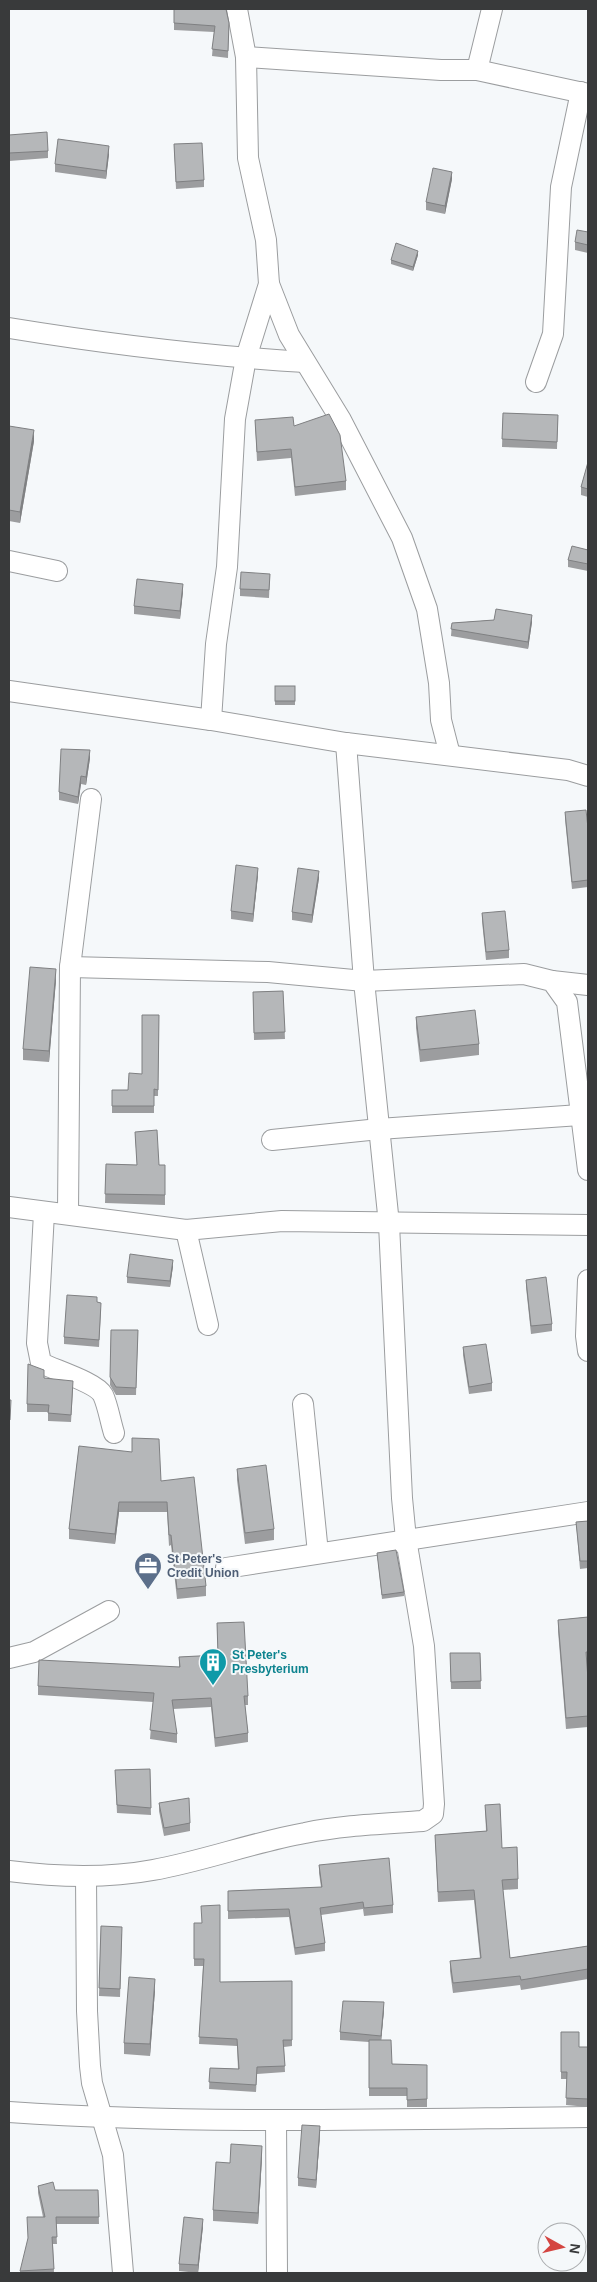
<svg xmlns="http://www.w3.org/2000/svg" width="597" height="2282" font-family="Arial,sans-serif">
<rect width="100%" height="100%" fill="#f5f8fa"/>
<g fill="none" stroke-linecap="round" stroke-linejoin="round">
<g stroke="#9b9d9f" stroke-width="22">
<g id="minor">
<polyline points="246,57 441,70 477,70 588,94"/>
<polyline points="477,70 492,9"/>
<polyline points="269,284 289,335 341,420 402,538 427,609 439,683 441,720 450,755"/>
<path d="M9,328C107,344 206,356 305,362"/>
<polyline points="536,382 553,334 561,187 581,92"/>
<polyline points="9,561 57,571"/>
<polyline points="9,691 211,720 346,743 568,770 588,776"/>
<polyline points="211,720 216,644 227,567 235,419 246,358 269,284 266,240 248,158 246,57 237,9"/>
<polyline points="70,967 268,972 364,981 524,974 552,981 567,1002 588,1170"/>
<polyline points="552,981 588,985"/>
<polyline points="272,1140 379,1129 580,1115"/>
<polyline points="9,1207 186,1230 282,1221 588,1225"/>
<path d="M44,1213L37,1343L41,1363C55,1370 97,1383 103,1395C108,1406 110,1420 114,1433"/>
<polyline points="68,1213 70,967 91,799"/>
<polyline points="186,1230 208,1325"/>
<polyline points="588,1280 586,1336 588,1351"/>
<polyline points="303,1404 318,1553"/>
<polyline points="226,1568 588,1512"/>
<polyline points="9,1658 34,1652 109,1611"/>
<path d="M9,1871C57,1877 105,1879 153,1870C204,1861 254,1842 305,1833C344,1825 383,1824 423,1821L433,1814L434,1804L424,1646L406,1539L402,1498L389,1224L364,981L346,743"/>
<polyline points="86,1877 87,2011 90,2066 92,2083 113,2155 123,2273"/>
<path d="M9,2112C202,2125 395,2119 588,2117"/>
<polyline points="276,2120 277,2273"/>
</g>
</g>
<use href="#minor" stroke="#fff" stroke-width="20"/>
</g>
<g fill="#9c9d9f">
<polygon points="174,9 229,23 228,58 212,56 214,32 174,30"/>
<polygon points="9,135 48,151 48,158 9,161"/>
<polygon points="174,144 204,180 204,187 176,189"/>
<polygon points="109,154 106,179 55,172 55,164"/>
<polygon points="452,179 445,214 426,210 426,202"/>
<polygon points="588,232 588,253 575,250 575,242"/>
<polygon points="418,255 413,271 391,264 391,260"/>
<polygon points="503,413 558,415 557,449 502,447"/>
<polygon points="255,420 294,426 346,481 346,490 295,496 291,458 257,461"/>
<polygon points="9,426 34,441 20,523 9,521"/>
<polygon points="588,462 588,497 581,495 581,487"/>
<polygon points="588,550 588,571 568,567 568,560"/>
<polygon points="270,574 269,598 240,596 240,589"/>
<polygon points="183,591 180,619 134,614 134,606"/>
<polygon points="494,620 532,622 528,649 451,636 452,623"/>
<rect x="275" y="686" width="20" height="19"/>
<polygon points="90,758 86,785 81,784 78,804 59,800 59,792"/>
<polygon points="565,812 588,828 588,887 572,889 565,819"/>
<polygon points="258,875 253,922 231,919 231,911"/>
<polygon points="319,878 312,923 292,920 292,912"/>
<polygon points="482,913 509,950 509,958 486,960 482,921"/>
<polygon points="56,980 49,1062 23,1060 23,1049"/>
<polygon points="283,991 285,1039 254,1040 253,992"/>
<polygon points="159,1015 158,1096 154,1096 154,1113 112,1113 112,1090 128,1090 142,1074"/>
<polygon points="416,1017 479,1044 479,1055 420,1062 416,1028"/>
<polygon points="135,1132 159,1165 165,1165 165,1205 105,1203 106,1164 137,1165"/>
<polygon points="173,1266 170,1287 127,1283 127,1277"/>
<polygon points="526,1280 552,1324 552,1331 531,1334 526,1287"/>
<polygon points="97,1302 101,1310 99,1347 64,1344 64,1337"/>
<polygon points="111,1330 138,1330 136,1395 116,1395 110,1385"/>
<polygon points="463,1347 492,1383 492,1391 469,1394 463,1355"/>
<polygon points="44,1378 73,1389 71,1422 48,1421 48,1412 27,1412 27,1404"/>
<polygon points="79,1446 161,1481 206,1586 206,1596 177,1599 171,1545 169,1546 167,1512 119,1512 115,1544 69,1539 69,1529"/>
<polygon points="237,1469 274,1529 274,1540 245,1544 237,1480"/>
<polygon points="588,1521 588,1568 580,1569 576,1522"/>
<polygon points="377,1553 404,1592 404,1596 382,1599"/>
<polygon points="588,1617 588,1663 587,1664 588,1679 588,1727 566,1729 558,1631 558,1620"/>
<polygon points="217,1623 248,1696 248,1705 245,1705 248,1733 248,1742 215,1747 211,1707 173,1709 177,1734 177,1743 150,1739 153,1702 38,1695 38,1686 179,1667 179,1657 218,1655"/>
<polygon points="450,1653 480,1653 481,1689 451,1689"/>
<polygon points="150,1769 151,1815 117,1813 115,1770"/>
<polygon points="159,1803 190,1823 190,1831 164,1836 159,1811"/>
<polygon points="485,1805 502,1848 518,1879 518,1889 503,1890 510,1958 588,1946 588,1979 521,1990 520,1985 453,1993 450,1971 450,1961 480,1958 474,1900 438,1902 435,1835 486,1831"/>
<polygon points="319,1865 393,1905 393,1913 364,1916 363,1909 321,1915 325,1943 325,1951 295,1955 289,1917 228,1919 228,1891 321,1887 319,1873"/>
<polygon points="194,1923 201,1923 220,1982 292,1981 292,2046 284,2047 285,2072 257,2074 256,2092 209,2089 210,2068 238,2069 237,2046 199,2044 203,1966 194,1966"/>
<polygon points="101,1926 122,1934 120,1997 99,1996"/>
<polygon points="155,1990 150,2056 124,2054 124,2043"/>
<polygon points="384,2010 381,2040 392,2064 427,2065 427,2107 407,2107 407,2096 369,2096 369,2042 340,2040 340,2032"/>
<polygon points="561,2032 579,2047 588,2047 588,2107 566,2105 567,2079 561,2079"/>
<polygon points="320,2134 316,2188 298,2186 298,2178"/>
<polygon points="262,2157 258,2224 213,2221 213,2210 230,2163"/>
<polygon points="38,2186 55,2190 98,2190 99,2224 56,2224 57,2244 53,2244 54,2273 20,2273 20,2271 43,2217 38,2193"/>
<polygon points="203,2226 198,2273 179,2271 179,2264"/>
</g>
<g fill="#7f8082">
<polygon points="109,146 109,154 106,179 106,171"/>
<polygon points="452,172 452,179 445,214 445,206"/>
<polygon points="418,251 418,255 413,271 413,267"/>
<polygon points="34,430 34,441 20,523 20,512"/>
<polygon points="183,584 183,591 180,619 180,611"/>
<polygon points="532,615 532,622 528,649 528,642"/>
<polygon points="90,750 90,758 86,785 86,777"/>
<polygon points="81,776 81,784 78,804 78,797"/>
<polygon points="258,868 258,875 253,922 253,914"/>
<polygon points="319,871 319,878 312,923 312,915"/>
<polygon points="56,969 56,980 49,1062 49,1051"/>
<polygon points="173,1260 173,1266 170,1287 170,1281"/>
<polygon points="119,1502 119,1512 115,1544 115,1534"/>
<polygon points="155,1979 155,1990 150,2056 150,2044"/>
<polygon points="384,2002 384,2010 381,2043 381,2036"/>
<polygon points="320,2126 320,2134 316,2188 316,2180"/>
<polygon points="262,2146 262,2157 258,2224 258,2213"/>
<polygon points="203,2219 203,2226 198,2273 198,2265"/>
</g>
<g fill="#b5b7b9" stroke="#7f8082">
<polygon points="174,9 226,9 229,23 228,51 212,49 215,26 174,23"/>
<polygon points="47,132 48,151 9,153 9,135"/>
<polygon points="58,139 109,146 106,171 55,164"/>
<polygon points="202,143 204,180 176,182 174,144"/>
<polygon points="433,168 452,172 445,206 426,202"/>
<polygon points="577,230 588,232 588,245 575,242"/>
<polygon points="396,243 418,251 413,267 391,260"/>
<polygon points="503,413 558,415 557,442 502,439"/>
<polygon points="329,414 340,435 346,481 295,487 291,449 257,452 255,420 293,417 294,426"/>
<polygon points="9,426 34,430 20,512 9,510"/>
<polygon points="588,462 588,489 581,487"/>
<polygon points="572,546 588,550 588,564 568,560"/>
<polygon points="241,572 270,574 269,590 240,589"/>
<polygon points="137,579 183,584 180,611 134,606"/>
<polygon points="496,609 532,615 528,642 451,629 452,623 494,620"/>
<rect x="275" y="686" width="20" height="15"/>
<polygon points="61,749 90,750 86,777 81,776 78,797 59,792"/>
<polygon points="586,810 588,828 588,880 572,882 565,812"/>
<polygon points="236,865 258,868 253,914 231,911"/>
<polygon points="298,868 319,871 312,915 292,912"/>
<polygon points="505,911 509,950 486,952 482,913"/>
<polygon points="30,967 56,969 49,1051 23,1049"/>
<polygon points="283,991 285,1032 254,1033 253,992"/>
<polygon points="475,1010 479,1044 420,1050 416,1017"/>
<polygon points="142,1015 159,1015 158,1090 154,1089 154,1106 112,1106 112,1090 128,1090 129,1073 142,1074"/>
<polygon points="157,1130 159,1165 165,1165 165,1195 105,1194 106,1164 137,1165 135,1132"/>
<polygon points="130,1254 173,1260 170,1281 127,1277"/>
<polygon points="546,1277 552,1324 531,1326 526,1280"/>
<polygon points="67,1295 97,1297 97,1302 101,1303 99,1340 64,1337"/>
<polygon points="111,1330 138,1330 136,1388 116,1387 110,1377"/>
<polygon points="486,1344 492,1383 469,1387 463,1347"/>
<polygon points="28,1364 44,1370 44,1378 73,1381 71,1415 48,1413 49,1405 27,1404"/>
<polygon points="9,1400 11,1400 10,1420 9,1420"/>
<polygon points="132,1438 159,1439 161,1481 194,1477 206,1586 177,1589 171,1535 169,1535 167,1502 119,1502 115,1534 69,1529 79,1446 132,1452"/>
<polygon points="266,1465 274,1529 245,1533 237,1469"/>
<polygon points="588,1521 588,1561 580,1561 576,1522"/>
<polygon points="396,1550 404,1592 382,1595 377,1553"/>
<polygon points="588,1617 588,1652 586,1652 588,1679 588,1716 566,1718 558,1620"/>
<polygon points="244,1622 248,1696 244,1696 248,1733 215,1738 211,1698 172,1700 177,1734 150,1730 154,1693 38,1686 39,1660 180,1667 179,1657 218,1655 217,1623"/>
<polygon points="450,1653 480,1653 481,1681 451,1682"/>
<polygon points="150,1769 151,1808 117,1805 115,1770"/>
<polygon points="189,1798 190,1823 164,1828 159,1803"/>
<polygon points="500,1804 502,1848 517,1847 518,1879 502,1880 510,1958 588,1946 588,1969 521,1980 520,1976 453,1983 450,1961 481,1958 474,1890 438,1892 435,1835 487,1831 485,1805"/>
<polygon points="389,1858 393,1905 364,1908 363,1902 320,1908 325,1943 295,1948 289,1909 228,1911 228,1891 322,1887 319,1865"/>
<polygon points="220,1905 220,1982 292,1981 292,2040 283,2040 285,2066 257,2067 256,2085 209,2082 210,2068 239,2069 237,2039 199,2037 204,1959 194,1959 194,1923 202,1923 201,1906"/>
<polygon points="101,1926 122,1927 120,1989 99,1988"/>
<polygon points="129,1977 155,1979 150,2044 124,2043"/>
<polygon points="343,2001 384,2002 381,2036 340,2032"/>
<polygon points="561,2032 579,2032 579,2047 588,2047 588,2099 566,2098 567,2072 561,2072"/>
<polygon points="369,2040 391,2040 392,2064 427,2065 427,2099 407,2100 407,2088 369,2088"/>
<polygon points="302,2125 320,2126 316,2180 298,2178"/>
<polygon points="231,2144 262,2146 258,2213 213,2210 216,2162 230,2163"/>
<polygon points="53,2182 55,2190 98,2190 99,2217 56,2217 57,2237 52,2237 54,2269 20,2271 28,2238 27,2217 45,2217 38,2186"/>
<polygon points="184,2217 203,2219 198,2265 179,2264"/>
</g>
<defs>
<g id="office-pin" transform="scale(1.4375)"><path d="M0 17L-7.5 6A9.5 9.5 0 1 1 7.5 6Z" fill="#5c6f8a" stroke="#f5f8fa"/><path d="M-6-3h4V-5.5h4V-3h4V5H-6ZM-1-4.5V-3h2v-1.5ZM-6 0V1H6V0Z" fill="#fff"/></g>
<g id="building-pin" transform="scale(1.4375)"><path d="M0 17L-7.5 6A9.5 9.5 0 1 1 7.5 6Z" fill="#0f9aa8" stroke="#f5f8fa"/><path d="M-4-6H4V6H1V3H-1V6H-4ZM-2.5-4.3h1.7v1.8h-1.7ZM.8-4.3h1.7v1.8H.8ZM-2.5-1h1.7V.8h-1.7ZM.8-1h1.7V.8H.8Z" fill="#fff"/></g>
</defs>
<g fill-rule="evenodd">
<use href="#office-pin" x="148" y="1566"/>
<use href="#building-pin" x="213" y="1662"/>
</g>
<g text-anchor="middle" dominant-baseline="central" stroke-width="4" stroke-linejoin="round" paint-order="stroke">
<g font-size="12" font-weight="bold" fill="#4e5e75" stroke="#f5f8fa" text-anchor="start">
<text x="167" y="1559">St Peter's<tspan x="167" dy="14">Credit Union</tspan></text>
</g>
<g font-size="12" font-weight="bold" fill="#0d838f" stroke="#f5f8fa" text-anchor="start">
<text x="232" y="1655">St Peter's<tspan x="232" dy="14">Presbyterium</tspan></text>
</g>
</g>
<rect width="597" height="2282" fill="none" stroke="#393a3b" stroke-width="20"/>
<g transform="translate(562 2247) rotate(98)"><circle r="24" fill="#f5f8fa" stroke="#aaacae"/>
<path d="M0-4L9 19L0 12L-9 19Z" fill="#d44541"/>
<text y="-8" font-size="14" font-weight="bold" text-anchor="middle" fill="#393a3b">N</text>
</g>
</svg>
